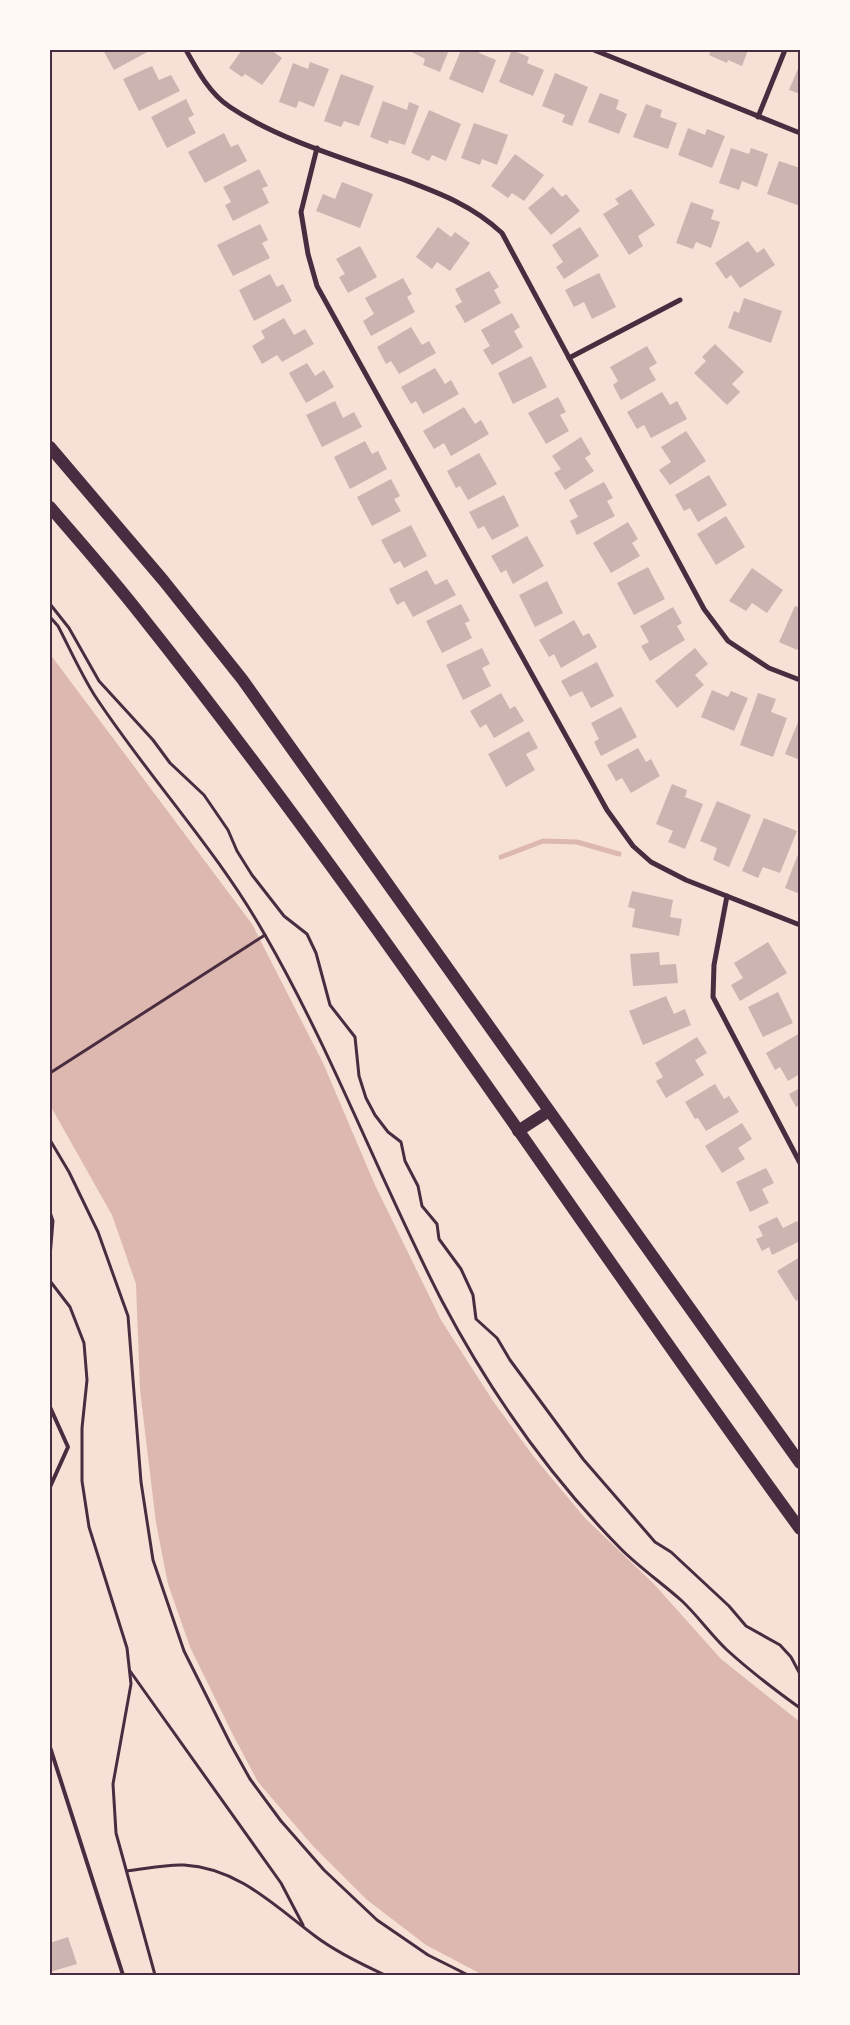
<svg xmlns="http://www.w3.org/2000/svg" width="850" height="2025" font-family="Karla,sans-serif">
<rect width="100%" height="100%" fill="#f7e1d7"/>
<polygon fill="#dcb8b0" points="50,654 252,924 323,1063 375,1185 441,1320 493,1401 534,1457 585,1518 654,1584 721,1659 800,1722 800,1975 483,1975 426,1945 366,1899 313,1846 258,1782 233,1735 190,1647 168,1584 156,1523 140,1390 136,1284 112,1215 50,1105"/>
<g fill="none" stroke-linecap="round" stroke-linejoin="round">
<polyline stroke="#dcb8b0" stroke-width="5" points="501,857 543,841 577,842 619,854"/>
</g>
<g fill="#ccb4b1">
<polygon points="103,50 151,50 114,70"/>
<polygon points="242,50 271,50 282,58 262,85 245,74 242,77 229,68"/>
<polygon points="408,50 449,50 440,72 423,65 425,59"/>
<polygon points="461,50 480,50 479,53 496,60 483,93 449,79"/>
<polygon points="512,50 529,57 527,63 544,70 533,96 499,82"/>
<polygon points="711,50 748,50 742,66 728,60 727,63 709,55"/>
<polygon points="310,62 329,69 314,107 299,101 296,108 279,102 293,63 308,69"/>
<polygon points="800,64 800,94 789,90"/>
<polygon points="152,66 159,80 171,75 180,91 139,111 123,79"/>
<polygon points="555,73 588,87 572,126 562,122 565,115 542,106"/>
<polygon points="341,74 374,86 359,126 344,121 341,127 324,121"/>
<polygon points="600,93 619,100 616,109 627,114 619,134 588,122"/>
<polygon points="186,99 194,115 188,118 196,133 167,148 151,117"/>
<polygon points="383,101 407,110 409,102 419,106 405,145 389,140 388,144 370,137"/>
<polygon points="646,104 662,110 660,117 677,123 668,149 633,137"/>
<polygon points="429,110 461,124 446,161 432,155 429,161 411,153"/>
<polygon points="474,123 508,135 497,165 482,159 480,165 461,158"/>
<polygon points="688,128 705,135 707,129 725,136 712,168 678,155"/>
<polygon points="224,133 231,147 238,144 247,161 205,183 188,152"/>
<polygon points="731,148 749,154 751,148 768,154 757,187 742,181 739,190 719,183"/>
<polygon points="515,154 544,175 524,201 512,193 508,198 491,186"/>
<polygon points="779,161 800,168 800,206 767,194"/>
<polygon points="259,169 268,186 262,188 269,203 233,221 225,205 231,202 223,187"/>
<polygon points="342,182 373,194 360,228 316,211 323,194 335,199"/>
<polygon points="553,187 562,197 566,194 580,211 551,235 528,208"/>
<polygon points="631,189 655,225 638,236 643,246 629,255 603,214 619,204 615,199"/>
<polygon points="691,202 714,210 711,219 720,222 711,248 696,242 693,249 676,243"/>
<polygon points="260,224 268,240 262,243 270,258 233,276 217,245"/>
<polygon points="438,227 451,237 455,232 470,243 450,271 437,262 432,269 416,257"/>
<polygon points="580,227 599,256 564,279 556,267 563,262 552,245"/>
<polygon points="748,241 757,253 764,248 775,265 740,288 731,275 726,279 715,263"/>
<polygon points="360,246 377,277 348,293 339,277 345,274 336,259"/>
<polygon points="489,271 499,287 494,290 501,303 465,323 455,306 462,302 455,289"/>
<polygon points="599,273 616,307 592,319 584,302 574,307 565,290"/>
<polygon points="270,274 277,287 283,284 292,301 254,321 239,290"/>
<polygon points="403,278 412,294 407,297 415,312 371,336 363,321 374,314 365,298"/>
<polygon points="744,298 782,311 771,343 728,328 734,311 739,313"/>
<polygon points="512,313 520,327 514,331 523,347 492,365 483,350 490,346 481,330"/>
<polygon points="284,318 294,335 305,329 314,344 282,362 277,355 262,364 252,346 265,338 261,331"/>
<polygon points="411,327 422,345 429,341 436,353 399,374 391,361 386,364 377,347"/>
<polygon points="715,344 744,372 732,384 740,392 727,405 694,373 706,361 702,357"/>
<polygon points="647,346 657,363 649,368 656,380 621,400 613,385 618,381 610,367"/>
<polygon points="531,356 547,387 513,404 498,373"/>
<polygon points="307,363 315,376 324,370 334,387 306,403 289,373"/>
<polygon points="435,368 445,384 451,380 459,394 423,414 416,401 411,404 401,387"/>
<polygon points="662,392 670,405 677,401 687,419 651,438 644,425 637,429 627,412"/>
<polygon points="558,397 566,412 560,415 569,431 546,444 528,413"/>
<polygon points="335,401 343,418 354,412 362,427 322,447 306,415"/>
<polygon points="464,407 475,424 481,420 489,434 451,456 444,443 434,449 423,431"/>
<polygon points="686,431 706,461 670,485 659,470 671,462 661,447"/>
<polygon points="581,437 591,454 585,458 594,471 565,490 554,473 561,469 552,456"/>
<polygon points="365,441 372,454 378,451 387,469 350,489 334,457"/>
<polygon points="479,453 497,484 468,500 460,486 456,488 447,471"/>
<polygon points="709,475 727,505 698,522 690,508 684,511 675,495"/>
<polygon points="391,479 400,496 394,499 401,511 372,526 357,497"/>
<polygon points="604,482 613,498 607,501 615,516 577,535 570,521 578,517 569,500"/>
<polygon points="504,495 519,526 492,540 484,526 478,529 469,512"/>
<polygon points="726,516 745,547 716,565 697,534"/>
<polygon points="628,522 638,539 632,543 640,556 611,573 593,543"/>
<polygon points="411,525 427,556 404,568 400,561 394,564 381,540"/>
<polygon points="527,536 544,566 513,584 506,570 501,573 491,556"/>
<polygon points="648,567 665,599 634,615 617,583"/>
<polygon points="752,568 783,590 767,613 752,603 746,611 729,601"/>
<polygon points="427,570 435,585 447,579 456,595 413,617 404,601 397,605 389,589"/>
<polygon points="547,581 563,613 535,627 519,595"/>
<polygon points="461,604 470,621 465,623 472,638 442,653 426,621"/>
<polygon points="795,606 800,608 800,644 797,650 779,642"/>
<polygon points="673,607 682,623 677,626 685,640 650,661 641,646 649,642 640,626"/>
<polygon points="574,620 583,636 589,633 597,647 561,668 554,654 549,657 539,640"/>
<polygon points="482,648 490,664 482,668 491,686 463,700 446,665"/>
<polygon points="695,648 708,664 695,675 704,685 677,708 655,681"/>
<polygon points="597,662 614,696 591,708 582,691 570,697 561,681"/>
<polygon points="712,690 728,697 731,691 748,698 734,731 701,717"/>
<polygon points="501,693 510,709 515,706 524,721 494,738 486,724 480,728 470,711"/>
<polygon points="758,693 776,699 771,712 787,718 773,757 740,745"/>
<polygon points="621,707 637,737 601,756 594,742 599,739 591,723"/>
<polygon points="800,717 800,760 785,754"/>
<polygon points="529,731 538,748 526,754 535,770 506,787 488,754"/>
<polygon points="638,748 646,762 651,759 660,776 631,793 622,778 616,781 607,765"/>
<polygon points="672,784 687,790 685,797 703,804 685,849 668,842 673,831 656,824"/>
<polygon points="717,801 751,815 729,867 713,860 717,848 700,841"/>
<polygon points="764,818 797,831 780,873 763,867 758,878 742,871"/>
<polygon points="800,849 800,894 785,888"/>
<polygon points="632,891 673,900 670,917 682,919 679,936 632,927 635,909 628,907"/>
<polygon points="768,942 787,973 740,1001 731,985 743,978 734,963"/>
<polygon points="659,952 660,965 676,964 678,983 633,986 630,954"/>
<polygon points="778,992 793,1023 763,1037 748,1007"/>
<polygon points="666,996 674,1014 685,1009 691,1025 643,1045 629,1011"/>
<polygon points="800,1033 800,1074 788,1081 780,1067 775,1070 766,1053"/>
<polygon points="697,1037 707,1053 695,1060 704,1075 666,1098 656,1081 663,1077 655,1063"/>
<polygon points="715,1084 724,1099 729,1096 739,1112 706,1131 698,1118 695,1119 685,1102"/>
<polygon points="800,1088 800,1105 796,1107 789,1094"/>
<polygon points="742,1123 752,1139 738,1148 745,1159 722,1173 705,1146"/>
<polygon points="766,1168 774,1183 762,1189 769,1203 750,1212 736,1182"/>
<polygon points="777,1217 783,1228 797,1221 800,1227 800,1241 772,1255 769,1247 762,1251 756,1239 763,1236 758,1226"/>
<polygon points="800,1257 800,1298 796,1301 777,1271"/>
<polygon points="68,1937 77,1964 50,1972 50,1943"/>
</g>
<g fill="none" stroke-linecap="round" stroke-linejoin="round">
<g stroke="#4a2c40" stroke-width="3">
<polyline points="50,604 69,628 99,681 153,740 170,763 204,795 228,830 237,851 252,875 284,916 307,934 316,953 330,1005 355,1037 359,1076 366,1098 375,1115 388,1132 401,1142 405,1161 418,1186 422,1206 437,1224 439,1239 461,1269 473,1295 476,1319 497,1338 510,1360 583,1459 655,1542 671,1552 729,1606 746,1626 780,1645 791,1657 800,1674"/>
<path d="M50,617L58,626C70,649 81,674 95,696C149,778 217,850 265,935C333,1053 380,1181 442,1301C490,1392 550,1477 621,1549C640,1568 662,1583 682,1601C698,1616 711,1635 727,1650C750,1671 775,1690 800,1708"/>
<polyline points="50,1073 265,935"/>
<polyline points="50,1140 69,1172 98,1232 128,1316 141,1482 153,1560 184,1651 231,1745 250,1779 281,1821 324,1870 377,1920 428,1955 468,1975"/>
<polyline points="50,1212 53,1221 50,1257"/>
<polyline points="50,1281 70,1307 84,1343 87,1380 82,1428 82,1481 89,1527 127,1648 131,1684 113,1784 116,1833 155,1975"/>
<polyline points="130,1671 281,1883 303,1925"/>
<path d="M127,1871C145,1869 166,1864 184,1865C238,1868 275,1906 315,1936C336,1952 361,1964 385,1975"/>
</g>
<g stroke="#4a2c40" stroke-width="4">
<polyline points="50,1407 68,1447 50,1487"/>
<polyline points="50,1747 123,1975"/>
</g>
<g stroke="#4a2c40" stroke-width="5">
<path d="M186,50C197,70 210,94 230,107C279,140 346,159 402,179C439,193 472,205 502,233L704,609L728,641L769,668L800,680"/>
<polyline points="594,50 800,133"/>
<polyline points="758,117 785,50"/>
<polyline points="317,148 301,212 308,254 317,286 607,810 633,846 651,862 686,880 800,925"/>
<polyline points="569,358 680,300"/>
<polyline points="727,896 714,965 713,997 800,1163"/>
</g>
<g stroke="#4a2c40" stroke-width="12">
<polyline points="50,447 163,580 242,679 800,1463"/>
<path d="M50,507C80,542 111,577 140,614C374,908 579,1226 800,1529"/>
<polyline points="518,1131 549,1111"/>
</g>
</g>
<rect width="850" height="2025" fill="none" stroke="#fffaf5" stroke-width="102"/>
<rect x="51" y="51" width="748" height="1923" fill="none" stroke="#4a2c40" stroke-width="2"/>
</svg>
